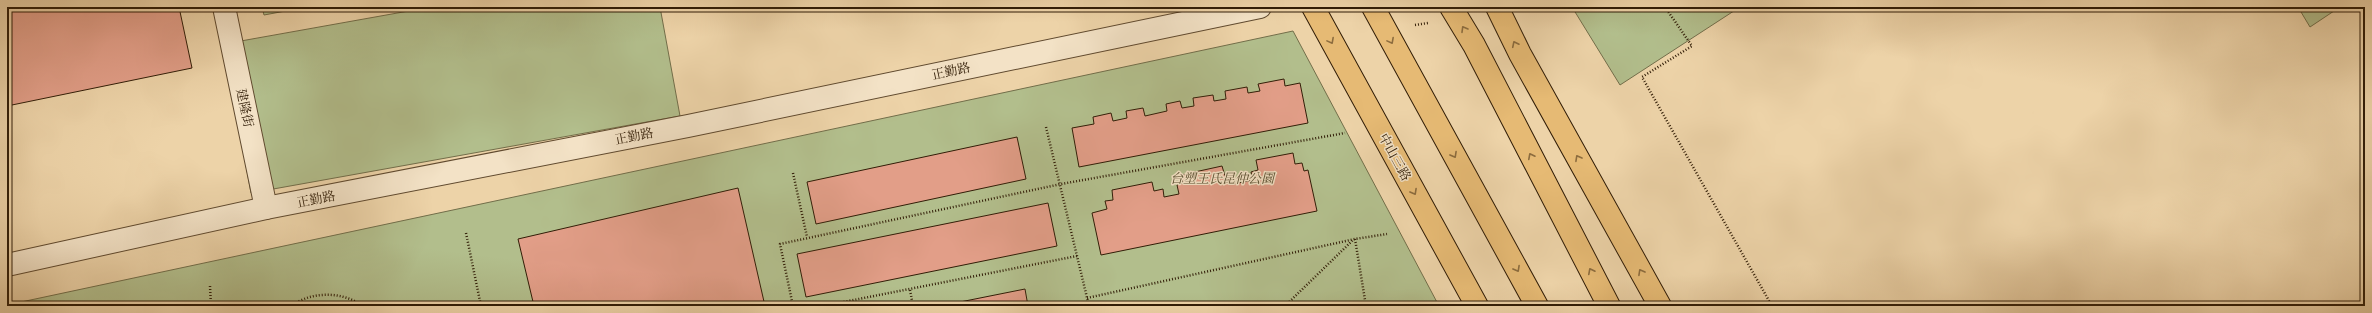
<svg xmlns="http://www.w3.org/2000/svg" width="2372" height="313" font-family="'IM FELL French Canon','Noto Serif TC',serif">
<rect width="100%" height="100%" fill="#edd3a8"/>
<filter id="stains"><feTurbulence type="fractalNoise" baseFrequency=".005" numOctaves="4"/><feColorMatrix values="0 0 0 0 .2 0 0 0 0 .09 0 0 0 0 .02 0 0 0 .5 -.17"/></filter>
<radialGradient id="worn" r=".72"><stop offset=".6" stop-color="#630" stop-opacity="0"/><stop offset="1" stop-color="#630" stop-opacity=".3"/></radialGradient>
<g fill="#b2be8c" stroke="#726e4a">
<polygon points="262,7 307,7 264,15"/>
<polygon points="431,7 660,7 680,116 251,193 224,44"/>
<polygon points="1572,7 1740,7 1620,85"/>
<polygon points="2298,7 2340,7 2310,27"/>
<polygon points="1293,31 1439,306 7,306 7,305"/>
</g>
<g fill="#e29e88" stroke="#311d07">
<polygon points="7,7 179,7 192,68 7,106"/>
<polygon points="1284,79 1285,86 1300,83 1308,123 1079,167 1072,128 1094,124 1093,117 1111,113 1113,121 1127,118 1126,111 1143,108 1145,116 1167,111 1166,104 1180,101 1182,108 1194,106 1193,98 1213,95 1214,101 1226,99 1225,91 1247,87 1248,93 1260,91 1258,84"/>
<polygon points="1017,137 1026,179 816,224 807,182"/>
<polygon points="1293,153 1295,164 1302,163 1304,171 1308,170 1317,211 1101,255 1092,213 1107,209 1105,201 1113,200 1112,190 1152,182 1154,191 1163,189 1164,197 1179,194 1177,185 1183,183 1181,175 1222,166 1225,176 1232,175 1234,184 1253,180 1251,172 1258,170 1256,160"/>
<polygon points="738,188 765,306 534,306 518,239"/>
<polygon points="1048,203 1057,246 806,297 797,254"/>
<polygon points="1025,289 1028,306 940,306"/>
</g>
<g fill="none" stroke-linecap="round" stroke-linejoin="round">
<g stroke="#604a2f" stroke-width="24">
<g id="minor">
<polyline points="224,7 266,208"/>
<polyline points="7,265 266,208 688,126 1260,7"/>
</g>
</g>
<g stroke="#311d07" stroke-width="24">
<g id="primary">
<polyline points="1313,7 1477,306"/>
<polyline points="1373,7 1537,306"/>
<polyline points="1451,7 1474,45 1609,306"/>
<polyline points="1497,7 1520,54 1660,306"/>
</g>
</g>
<g stroke="#311d07" stroke-width="2.5" stroke-dasharray="1 2" stroke-linecap="butt">
<polyline points="1665,7 1692,46 1642,77 1772,306"/>
<polyline points="1415,25 1428,23"/>
<polyline points="1046,127 1089,306"/>
<polyline points="793,173 807,237"/>
<polyline points="466,233 481,306"/>
<polyline points="1355,239 1366,306"/>
<polyline points="210,286 211,306"/>
<polyline points="910,290 913,306"/>
<polyline points="1087,298 1355,239 1387,234"/>
<path d="M291,306C312,291 342,291 363,306"/>
<polyline points="793,306 780,244 1061,184 1345,133"/>
<polyline points="823,306 1077,256"/>
<polyline points="1285,306 1353,240"/>
</g>
<use href="#minor" stroke="#f3e2c6" stroke-width="22"/>
<use href="#primary" stroke="#e6ba74" stroke-width="22"/>
</g>
<defs><path id="oneway-chevron" d="M-2-3.5L2.5 0L-2 3.5" fill="none" stroke-width="1.6" stroke-linecap="round" stroke-linejoin="round"/></defs>
<g stroke="#8c6c3e">
<use href="#oneway-chevron" transform="translate(1464 29) rotate(-120)"/>
<use href="#oneway-chevron" transform="translate(1331 41) rotate(62)"/>
<use href="#oneway-chevron" transform="translate(1391 41) rotate(62)"/>
<use href="#oneway-chevron" transform="translate(1515 44) rotate(-116)"/>
<use href="#oneway-chevron" transform="translate(1454 155) rotate(61)"/>
<use href="#oneway-chevron" transform="translate(1531 156) rotate(-117)"/>
<use href="#oneway-chevron" transform="translate(1578 158) rotate(-119)"/>
<use href="#oneway-chevron" transform="translate(1414 192) rotate(61)"/>
<use href="#oneway-chevron" transform="translate(1517 269) rotate(61)"/>
<use href="#oneway-chevron" transform="translate(1591 271) rotate(-117)"/>
<use href="#oneway-chevron" transform="translate(1641 272) rotate(-119)"/>
</g>
<g text-anchor="middle" dominant-baseline="central" stroke-width="3" stroke-linejoin="round" paint-order="stroke">
<g font-size="13" fill="#311d07" stroke="#f3e2c6">
<text transform="translate(951 71) rotate(-12)">正勤路</text>
<text transform="translate(245 108) rotate(78)">建隆街</text>
<text transform="translate(634 136) rotate(-11)">正勤路</text>
<text transform="translate(1395 157) rotate(61)">中山三路</text>
<text transform="translate(316 199) rotate(-11)">正勤路</text>
</g>
<g font-size="13" font-style="italic" fill="#584d2f" stroke="#f3e2c6">
<text x="1222" y="178">台塑王氏昆仲公園</text>
</g>
</g>
<rect width="2372" height="313" fill="none" stroke="#edd3a8" stroke-width="24"/>
<rect x="8" y="8" width="2356" height="297" fill="none" stroke="#311d07" stroke-width="2"/>
<rect x="12" y="12" width="2348" height="289" fill="none" stroke="#311d07"/>
<rect width="100%" height="100%" filter="url(#stains)"/>
<rect width="100%" height="100%" fill="url(#worn)"/>
</svg>
